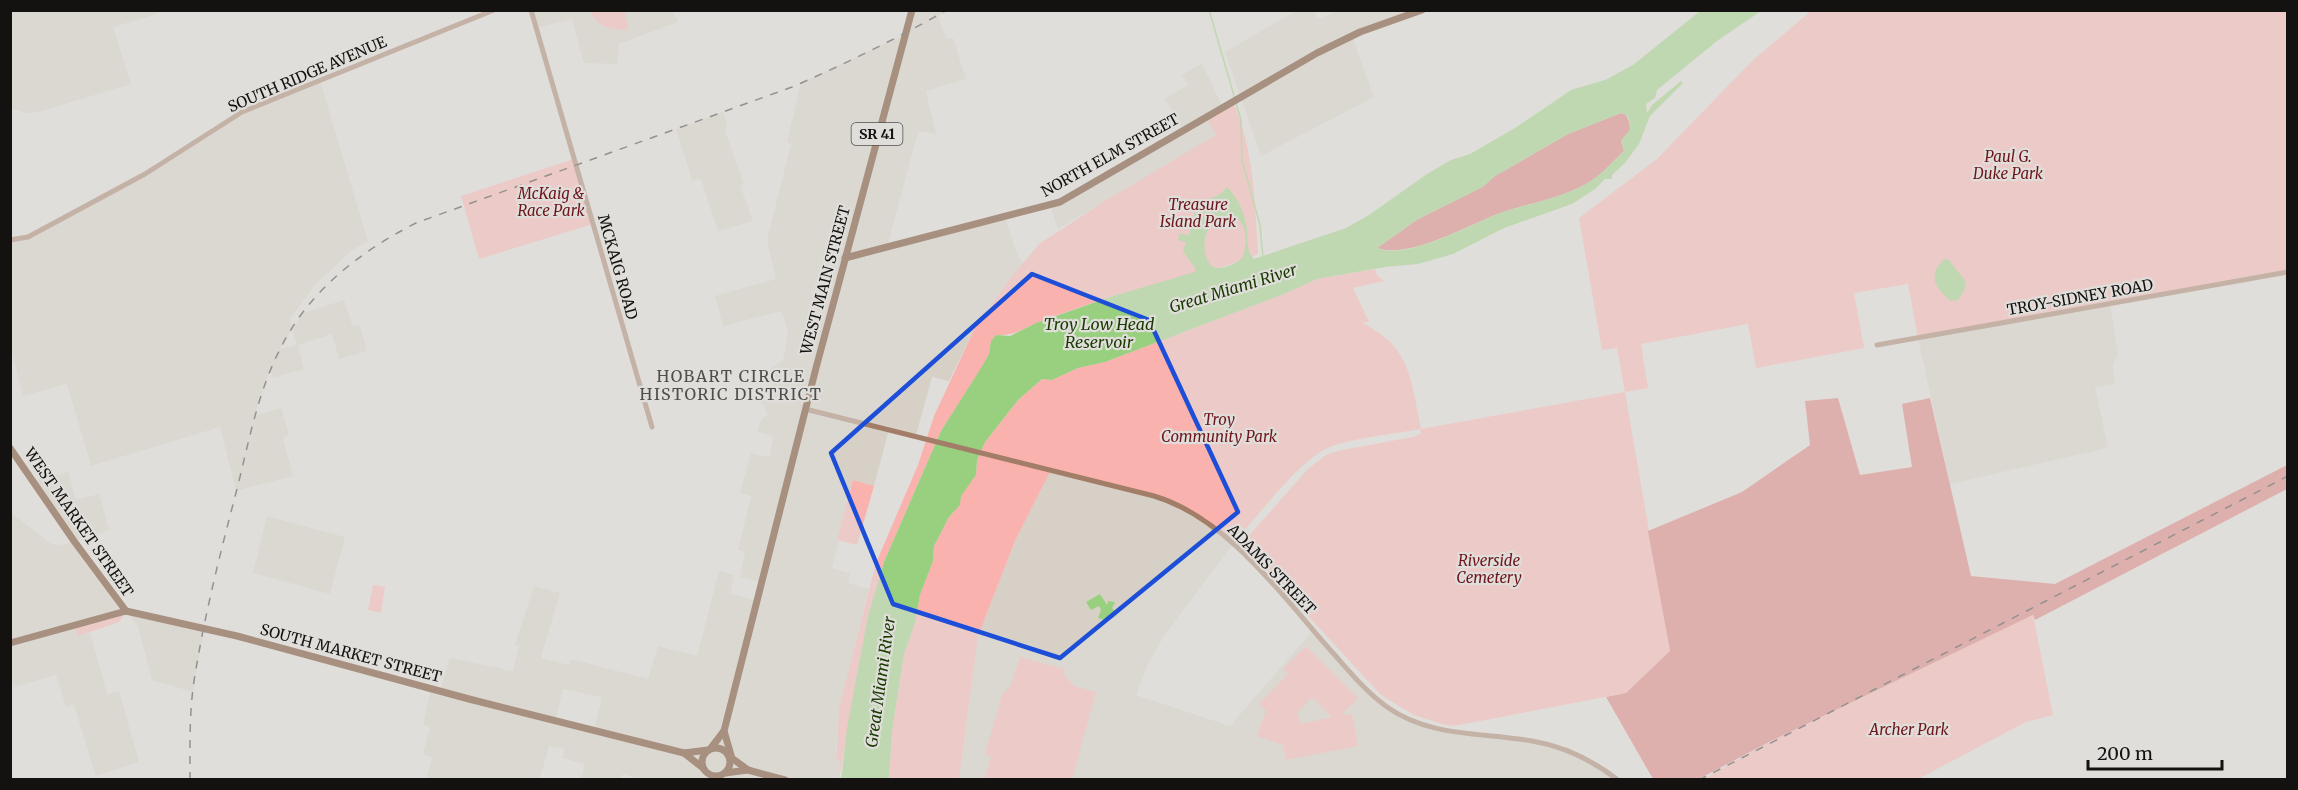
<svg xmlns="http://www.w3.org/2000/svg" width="2298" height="790" font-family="Merriweather,serif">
<rect width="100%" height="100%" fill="#e0deda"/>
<g fill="#d6d0c6" fill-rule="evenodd">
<polygon points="1417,10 1352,36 1374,97 1261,156 1225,52 1296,11 1314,11 1318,19 1338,11"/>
<polygon points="156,11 157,14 113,27 131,84 38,112 25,113 11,108 11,11"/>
<polygon points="531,11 673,11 678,22 619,44 617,64 584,63 572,19 536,28"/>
<path d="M912,11H947L938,16L946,39L953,38L966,79L926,91L936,134L921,131L917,135L887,248L1005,217L1016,251L1023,263L975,328L949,381L932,377L916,435L889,429L874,486L853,480L837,540H839L832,568L850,573L848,583L869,589L839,708L836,747V759L840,760L839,779L642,780L623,774L621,779H581L585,764L562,758L564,749L549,746L540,779H426L432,757L423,754L430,727L423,725L431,688L440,691L450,658L513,671L519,646L515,645L534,586L560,593L541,658L569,665L571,659L648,679L658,646L697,656L719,571L734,575L730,594L756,600L760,582L740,577L745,552L738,550L751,496L740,493L751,453L769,457L773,438L770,435L757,432L761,420L768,414L761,401L774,399L775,392L768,371L783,360L788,332L782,311L723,326L715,296L776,279L767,240L791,144L787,142L801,83L906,34ZM563,689L602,697L594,731L555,721Z"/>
<polygon points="1202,63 1223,108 1217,135 1058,229 1050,206 1183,130 1165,99 1188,85 1182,75"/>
<path d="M320,80L368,241L351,251L315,285L290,319L293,328L303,313L344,300L353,327L360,325L367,351L339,359L332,334L298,345L304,369L273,378L270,370L254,416L281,408L289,435L283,438L293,476L236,491L220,427L91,466L67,384L23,396L11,348L10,240L28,237L145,174L242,112ZM292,329L297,345L280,349Z"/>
<polygon points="723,112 727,125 725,131 744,184 740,185 753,221 718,231 701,179 692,180 676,129"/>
<polygon points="2110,304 2118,355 2113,364 2115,384 2095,387 2108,448 1950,484 1918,338"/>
<polygon points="1051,470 1154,496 1185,508 1233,544 1164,636 1147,666 1136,695 1230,726 1313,630 1375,698 1421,725 1552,745 1609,773 1610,779 959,780 978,636 1015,541"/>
<polygon points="68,472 76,500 99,494 109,530 75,541 126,611 204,628 193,692 152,680 138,626 126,611 78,636 90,632 107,694 119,691 139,762 96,776 74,705 66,707 56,675 14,687 10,675 10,512 51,544 63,545 74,541 34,481"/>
<polygon points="267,516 345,537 330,594 253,573"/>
</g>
<g fill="#fab2af" fill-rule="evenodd">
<path d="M590,11H625L628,29C612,31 597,27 590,11Z"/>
<path d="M1811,11H2287V272L1918,338L1908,284L1854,293L1864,348L1756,368L1748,324L1641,344L1648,388L1625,392L1670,652L1626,693L1454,726L1442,724L1414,715L1381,695L1246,548V539L1308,469L1326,455L1337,451L1413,437L1421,434L1420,429C1395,434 1353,438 1330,447C1300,459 1256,518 1233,544L1226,537L1169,501L1051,470L1015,541L978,636L959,779L889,780L892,731L904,654L915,623L920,595L933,561L934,546L949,517L960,505V496L976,475L977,460L985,442L1018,400L1042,379L1052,380L1078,368L1105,362L1284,294L1317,279L1375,269L1377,275L1384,281L1353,288L1369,322H1362C1371,328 1382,334 1389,341C1413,364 1414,399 1421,429L1625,392L1617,348L1602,350L1579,218L1657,159L1752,61Z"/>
<path d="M1233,102C1254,149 1255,203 1258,254C1212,273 1161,282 1113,296C1088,304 1063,313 1039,322C1021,329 1016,336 996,335L991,341L989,354L981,369L941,431L884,562L868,616L839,779L840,760L836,759L839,708L876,563L918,465L934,416L975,328L1009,280L1039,244L1105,201L1216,135L1206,117Z"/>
<polygon points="574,159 593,224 479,259 461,196"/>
<polygon points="853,480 874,486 857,545 837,540"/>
<polygon points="373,585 385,587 381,613 368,610"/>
<polygon points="126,611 119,622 78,636 74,625"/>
<polygon points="2033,615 2053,715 2026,722 1918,779 1702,780 1771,741"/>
<path d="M1306,646L1358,698L1341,715L1352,714L1358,746L1286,760L1283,745L1257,736L1266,711L1259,704L1288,674L1283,669ZM1312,697L1332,717L1301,724L1297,713Z"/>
<polygon points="1020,657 1065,669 1064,674 1074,686 1096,692 1072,779 985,779 991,757 985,754 1002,695 1011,685"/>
</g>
<g fill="#db7876">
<path d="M1621,113L1626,115C1632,127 1632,132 1621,141L1624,151C1611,163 1602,175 1586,184C1561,198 1531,203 1503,212C1472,223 1409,260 1377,248L1418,219L1482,187L1495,176L1568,134Z"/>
<polygon points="1838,398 1860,475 1912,467 1902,404 1930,398 1971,576 2055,584 2287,465 2287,489 2035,620 2033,615 1771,741 1699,779 1653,779 1606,697 1626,693 1670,651 1648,531 1742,492 1810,445 1805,401"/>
</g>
<g fill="#99d07f" fill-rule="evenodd">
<path d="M1700,11H1761L1717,41L1657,90L1655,98L1646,104L1647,113L1652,105L1681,81L1683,83L1650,116L1639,144L1625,163L1612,175V179H1605L1595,189L1572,204L1504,228L1453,254L1418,264L1385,267L1317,279L1284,294L1105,362L1078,368L1052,380L1042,379L1018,400L985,442L977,460L976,475L961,496L960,505L949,517L934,546L933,561L920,595L915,623L904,654L892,731L889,779L841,780L847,728L868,616L884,562L941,431L981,368L989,354L991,341L996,335L1010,336L1036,323L1113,296L1195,272V268L1183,251L1186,242L1178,240L1180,233L1189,235L1197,203L1219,195L1227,187C1239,199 1245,213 1247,231C1248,242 1246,250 1254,259L1346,228L1369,215L1427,174L1451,160L1470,154L1515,128L1571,90L1605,80L1633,65ZM1621,113L1627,115C1634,133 1629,128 1621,141L1624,151C1611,163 1602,175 1586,184C1561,198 1531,203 1503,212C1472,223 1408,261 1377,248L1418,219L1483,187L1495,176L1568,134ZM1231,217C1247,218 1248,243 1243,256C1241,262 1225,268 1218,268C1204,268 1202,241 1207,232C1211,224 1222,220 1231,217Z"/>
<path d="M1944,259L1949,260L1966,282L1964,291L1958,300L1950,301C1935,286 1927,277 1944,259Z"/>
<path d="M1100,594L1107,605L1108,601L1115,602L1112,608L1118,614C1112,621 1106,621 1098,618L1101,610L1099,606L1091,610L1086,602Z"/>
</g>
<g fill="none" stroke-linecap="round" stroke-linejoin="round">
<g stroke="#99d07f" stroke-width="1.5">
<polyline points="1209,10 1235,99"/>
<polyline points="1236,103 1241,120 1242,160 1260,225 1263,257"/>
</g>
<g stroke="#a27d68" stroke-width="5">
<polyline points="531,10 652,427"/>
<polyline points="10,240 28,237 145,174 242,112 494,10"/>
<polyline points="1877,345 2288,272"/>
<path d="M805,409L1154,496C1228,518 1283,597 1333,653C1350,672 1366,692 1387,707C1431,738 1482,732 1532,741C1563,746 1592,760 1618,780"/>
</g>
<g stroke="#633110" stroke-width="7">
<polyline points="845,258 1060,202 1317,53 1360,32 1422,10"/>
<polyline points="10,448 74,541 126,611"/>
<polyline points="10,643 126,611 237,636 469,699 684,753 703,768"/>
<polyline points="724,731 731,755"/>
<polyline points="711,748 724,731 816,368 912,10"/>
<circle cx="716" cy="762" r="14"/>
<polyline points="684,753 708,750"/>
<polyline points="729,756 748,770 785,780"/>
<polyline points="725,773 748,770"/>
</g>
<g stroke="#363433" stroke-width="1.5" stroke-dasharray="8 8" stroke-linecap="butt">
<path d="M190,780C190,745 189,710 195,675C205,613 221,550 237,489C253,425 262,367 303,312C333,273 373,245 416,223L792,87C845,64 896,39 947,10"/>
<polyline points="1699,780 2288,476"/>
</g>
</g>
<path d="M0 0H2298V790H0ZM1032,274L1149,320L1238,512L1060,658L893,604L831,453Z" fill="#e0deda" fill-opacity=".55" fill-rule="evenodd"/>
<path fill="none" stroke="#1d4ed8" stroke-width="4.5" stroke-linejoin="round" d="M1032,274L1149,320L1238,512L1060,658L893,604L831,453Z"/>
<g text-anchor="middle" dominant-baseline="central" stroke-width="4.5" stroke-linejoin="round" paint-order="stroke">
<rect fill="#e0deda" stroke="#504f4d" stroke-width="1.5" x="851.5" y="123" width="51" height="22" rx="4.5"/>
<g font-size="14" font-weight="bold" fill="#131211">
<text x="877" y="134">SR 41</text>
</g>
<g font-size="15" fill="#131211" stroke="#e0deda">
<text transform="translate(307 74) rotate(-23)">SOUTH RIDGE AVENUE</text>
<text transform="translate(1110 155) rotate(-29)">NORTH ELM STREET</text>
<text transform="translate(618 267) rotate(74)">MCKAIG ROAD</text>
<text transform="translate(825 280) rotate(-75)">WEST MAIN STREET</text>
<text transform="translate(2080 297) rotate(-10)">TROY-SIDNEY ROAD</text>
<text transform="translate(79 522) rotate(55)">WEST MARKET STREET</text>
<text transform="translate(1272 569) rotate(46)">ADAMS STREET</text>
<text transform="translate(351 653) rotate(15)">SOUTH MARKET STREET</text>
</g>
<g font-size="15" font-style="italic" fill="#6e151c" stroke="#e0deda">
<text x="2008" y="156">Paul G.<tspan x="2008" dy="17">Duke Park</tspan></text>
<text x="551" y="193">McKaig &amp;<tspan x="551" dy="17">Race Park</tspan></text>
<text x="1198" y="204">Treasure<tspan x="1198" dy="17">Island Park</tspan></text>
<text x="1219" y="419">Troy<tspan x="1219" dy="17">Community Park</tspan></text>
<text x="1489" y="560">Riverside<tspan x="1489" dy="17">Cemetery</tspan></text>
<text x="1909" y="729">Archer Park</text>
</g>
<g font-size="16" font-style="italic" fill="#183a00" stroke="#e0deda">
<text transform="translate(1233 288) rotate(-17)">Great Miami River</text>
<text x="1099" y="324">Troy Low Head<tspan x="1099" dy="18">Reservoir</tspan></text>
<text transform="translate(880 682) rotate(-82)">Great Miami River</text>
</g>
<g font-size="16" letter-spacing="1.5" fill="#504e4c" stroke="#e0deda">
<text x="731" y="376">HOBART CIRCLE<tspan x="731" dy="18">HISTORIC DISTRICT</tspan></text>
</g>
</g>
<rect width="2298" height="790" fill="none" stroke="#131211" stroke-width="24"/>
<path d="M2088 760v9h134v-9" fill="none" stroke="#131211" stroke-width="3"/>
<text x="2097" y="760" font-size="18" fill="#131211" stroke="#e0deda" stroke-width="4.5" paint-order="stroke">200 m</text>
</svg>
